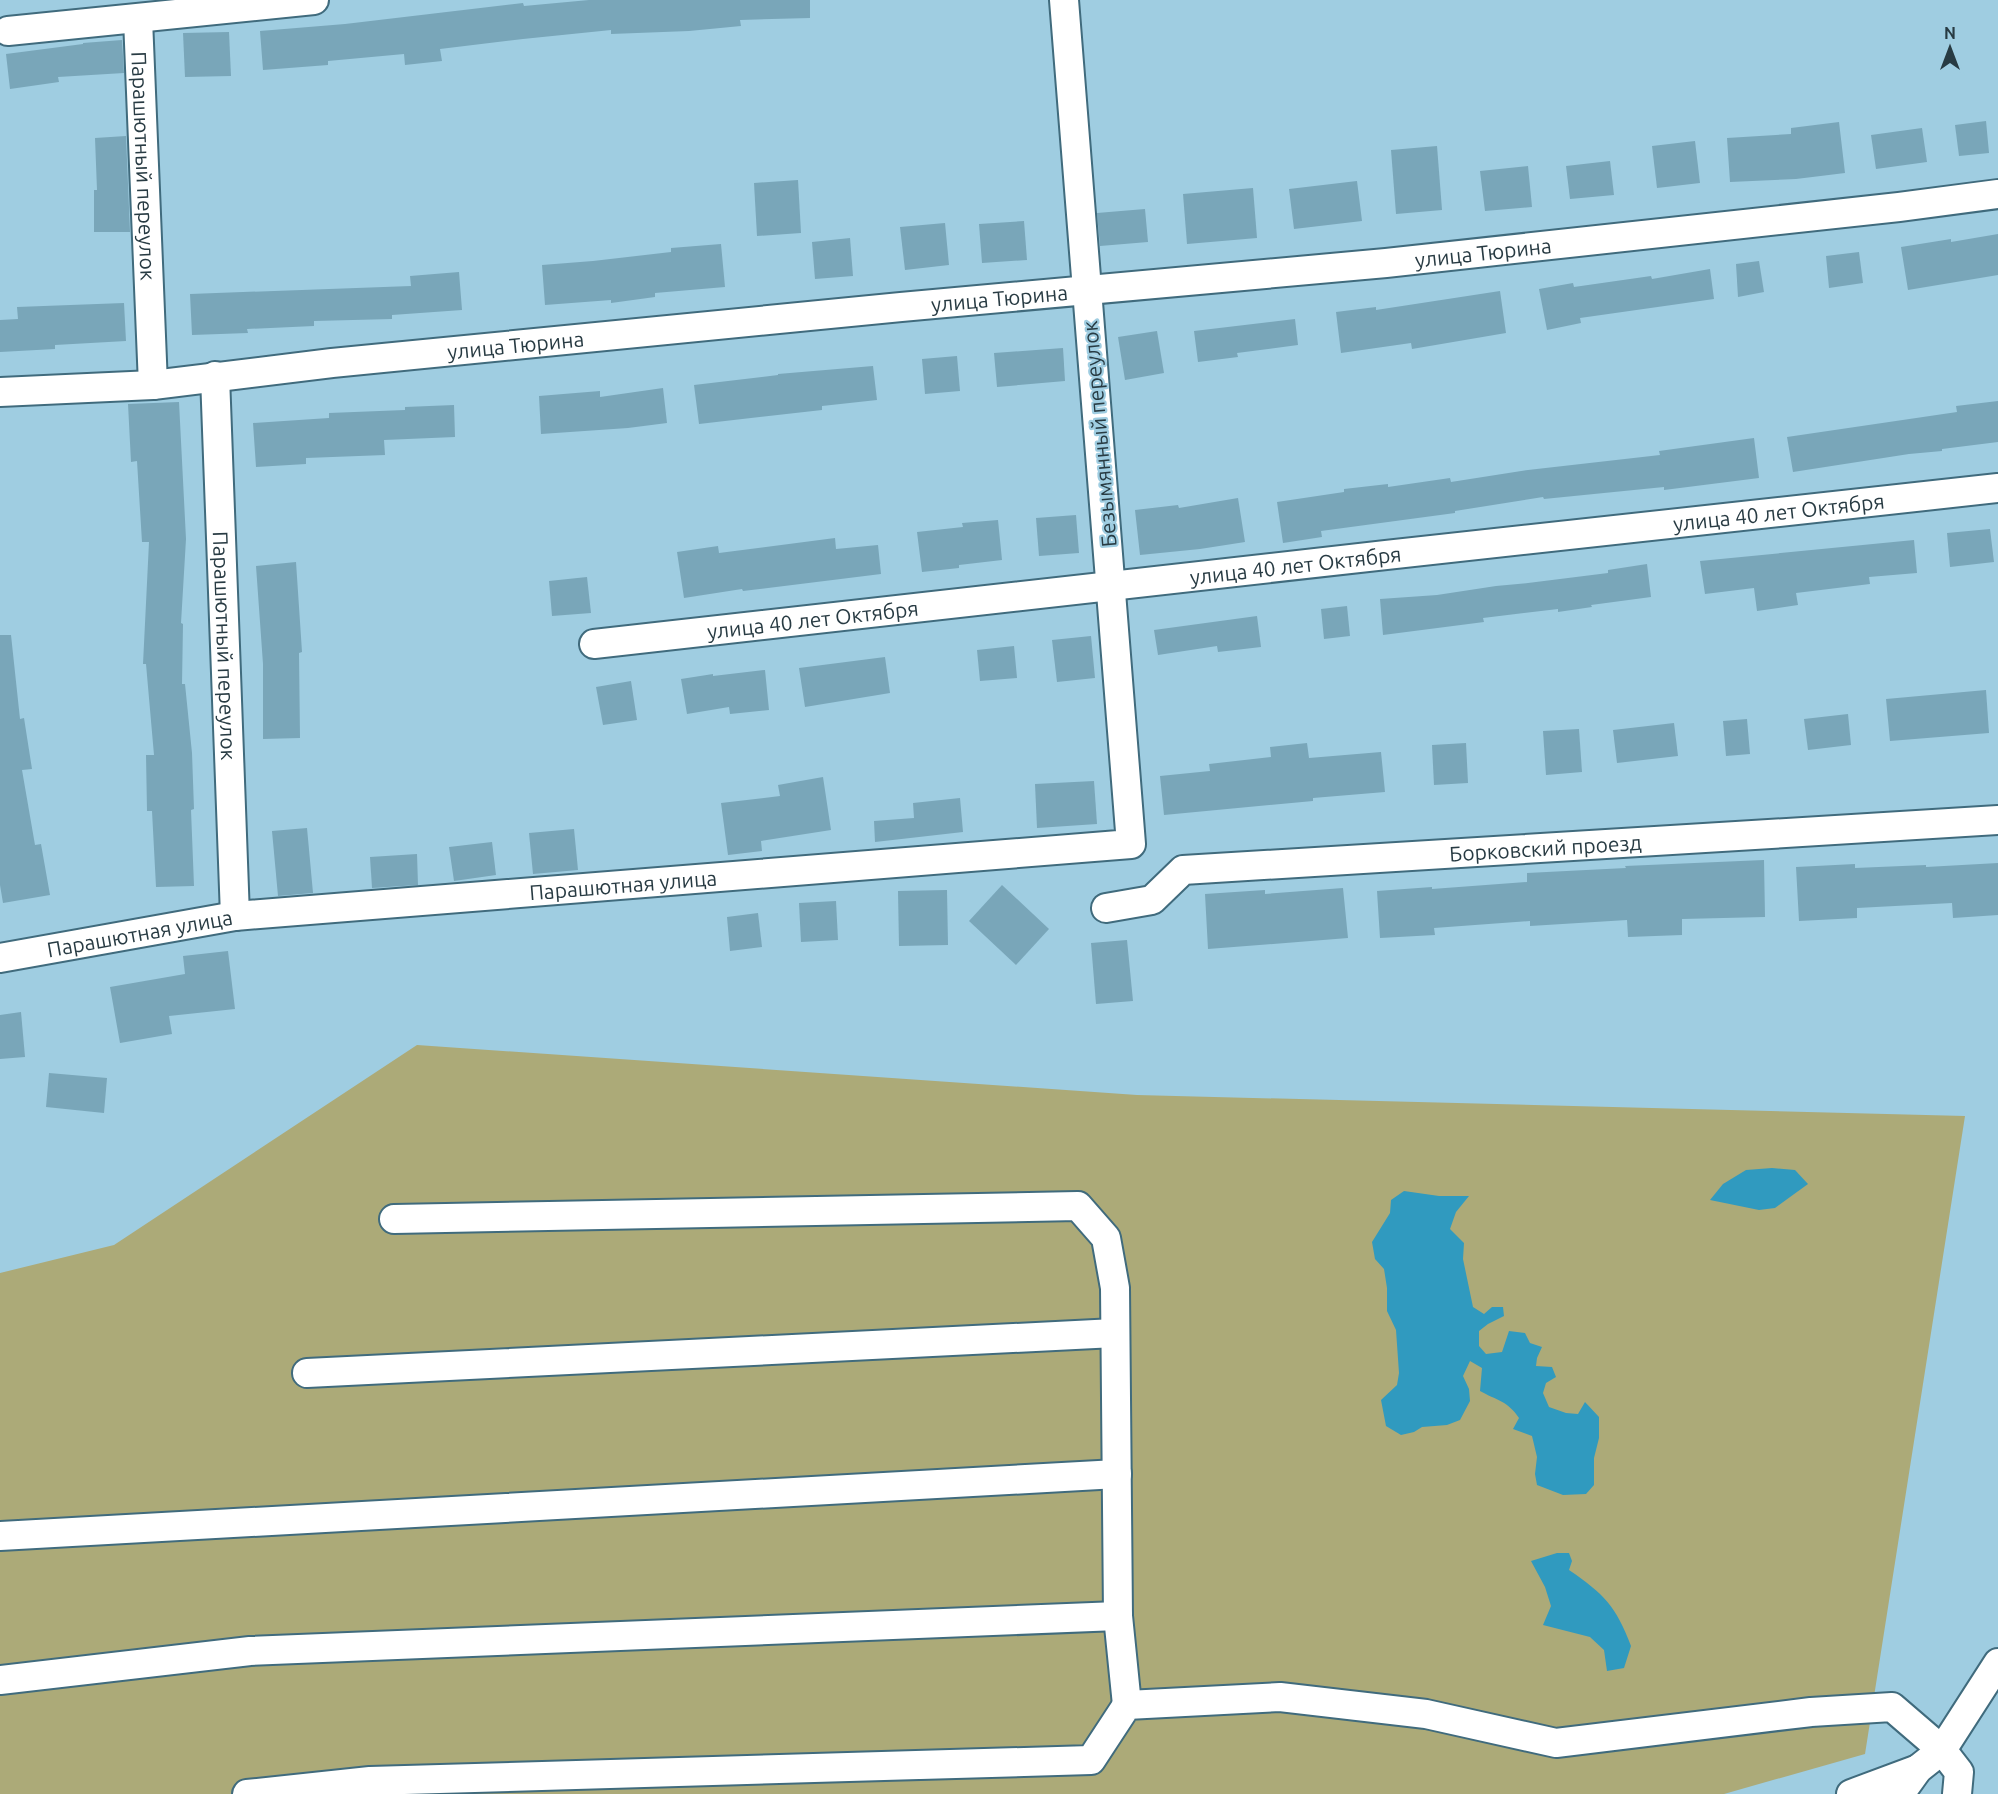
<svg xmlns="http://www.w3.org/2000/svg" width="1998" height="1794" font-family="Ubuntu,sans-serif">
<rect width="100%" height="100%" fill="#9fcde1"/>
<polygon fill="#acaa78" points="417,1045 1137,1095 1965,1116 1865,1754 1724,1794 0,1794 0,1273 114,1245"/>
<g fill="#309abf">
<polygon points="1772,1168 1795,1170 1808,1184 1775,1208 1759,1210 1710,1200 1723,1184 1746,1170"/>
<path d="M1404,1191L1439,1196H1469L1456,1212L1450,1229L1464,1243L1463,1259L1473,1307L1484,1314L1492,1307H1503L1504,1316L1488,1324L1479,1331V1346L1486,1354L1502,1352L1509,1331L1525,1333L1530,1343L1542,1347L1537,1358L1536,1366L1552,1367L1556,1377L1546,1383L1543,1393L1549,1407L1566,1413L1578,1414L1585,1402L1599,1417V1438L1594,1458V1485L1586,1494L1563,1495L1537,1485L1535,1474L1537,1457L1532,1436L1513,1429L1519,1418C1508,1401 1496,1400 1480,1391L1482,1368L1470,1361L1463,1376L1469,1389L1470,1401L1460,1420L1447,1425L1422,1427L1414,1432L1401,1435L1386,1426L1381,1400L1397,1385L1399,1373L1396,1330L1387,1311V1288L1384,1269L1375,1259L1372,1242L1390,1213L1391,1200Z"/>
<path d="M1557,1553H1569L1572,1561L1569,1570C1604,1594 1616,1606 1631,1646L1624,1668L1607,1671L1604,1650L1590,1637L1543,1625L1551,1606L1545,1587L1531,1561Z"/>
</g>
<g fill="#79a6b9">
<polygon points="589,0 810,0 810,18 740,20 741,26 689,31 611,34 611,30 523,39 440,49 442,61 405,65 404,54 328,61 328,65 263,70 260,31 345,24 523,3 524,6"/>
<polygon points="229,32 231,76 185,77 183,33"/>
<polygon points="122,40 124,73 58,77 59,82 10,89 6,54 83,44 83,43"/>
<polygon points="1986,121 1989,153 1959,156 1955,125"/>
<polygon points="1839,122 1845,173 1796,179 1730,182 1727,138 1791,134 1791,128"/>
<polygon points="1922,128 1927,162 1876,169 1871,135"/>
<polygon points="126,136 130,232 94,232 94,190 97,190 95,138"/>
<polygon points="1695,141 1700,183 1657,188 1652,146"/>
<polygon points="1437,146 1442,210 1396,214 1391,150"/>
<polygon points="1610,161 1614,195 1570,199 1566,166"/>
<polygon points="1528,166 1532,207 1485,211 1480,171"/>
<polygon points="798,180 801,233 757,236 754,183"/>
<polygon points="1357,181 1362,221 1294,229 1289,189"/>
<polygon points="1253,188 1257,238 1187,244 1183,194"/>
<polygon points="1145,209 1148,242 1100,246 1097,213"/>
<polygon points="1024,221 1027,260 982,263 979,224"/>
<polygon points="945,223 949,265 905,270 900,227"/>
<polygon points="1998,234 1998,275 1908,290 1901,247 1951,239 1951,242"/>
<polygon points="850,238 853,276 815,279 812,242"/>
<polygon points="721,244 725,287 655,293 655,297 611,303 611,300 545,305 542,265 593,261 671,252 671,248"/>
<polygon points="1859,252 1863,283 1829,288 1826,256"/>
<polygon points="1759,261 1764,292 1738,297 1736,264"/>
<polygon points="1710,269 1714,299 1580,318 1581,323 1547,330 1539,289 1573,283 1574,287 1651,276 1652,279"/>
<polygon points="459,272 462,310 392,315 392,319 314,321 314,326 247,329 248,333 192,335 190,294 411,286 410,276"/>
<polygon points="1500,291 1506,333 1412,349 1411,343 1341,353 1336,312 1376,307 1376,310"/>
<polygon points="124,303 126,341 55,345 55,349 0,352 0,320 18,319 17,307"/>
<polygon points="1295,319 1298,345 1237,353 1238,357 1198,362 1194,331"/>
<polygon points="1157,331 1164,373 1125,380 1118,337"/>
<polygon points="1063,348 1065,381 997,387 994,353"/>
<polygon points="957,356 960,391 925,394 922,359"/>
<polygon points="873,366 877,400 822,406 822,410 699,424 694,385 778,375 778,374"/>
<polygon points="663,388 667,423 628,428 541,434 539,396 600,391 600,397"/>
<polygon points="1998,401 1998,442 1942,449 1942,451 1909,454 1793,472 1787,437 1957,412 1956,406"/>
<polygon points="179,402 186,539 181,623 183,624 182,684 185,684 192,753 194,809 191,810 194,886 156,887 152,811 147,811 146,755 154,755 146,664 143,664 149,542 142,542 137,461 131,462 128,404"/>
<polygon points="454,405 455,437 384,440 385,455 306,458 306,464 256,467 253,423 329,418 329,413 405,410 405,407"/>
<polygon points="1754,438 1759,478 1664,490 1664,487 1544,499 1543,497 1455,511 1455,513 1321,531 1322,537 1283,543 1277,502 1344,492 1344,489 1388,484 1388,487 1450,478 1451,482 1528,470 1660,455 1659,451"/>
<polygon points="1238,498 1245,542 1200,549 1140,555 1135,510 1178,505 1179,508"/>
<polygon points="1076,515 1079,553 1039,556 1036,518"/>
<polygon points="998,520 1002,560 959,565 959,568 922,572 917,532 963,527 962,523"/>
<polygon points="1990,529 1994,562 1950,567 1947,533"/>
<polygon points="835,538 836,549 878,545 881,574 743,591 742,589 684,598 677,552 718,546 719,553"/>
<polygon points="1914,540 1917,573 1869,577 1870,584 1796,593 1798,605 1757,611 1754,588 1705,594 1700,561"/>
<polygon points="296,562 302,652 299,653 300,738 263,739 263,664 256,566"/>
<polygon points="1647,564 1651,597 1591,605 1592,607 1558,612 1558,609 1483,618 1484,622 1383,635 1380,599 1437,595 1496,586 1528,583 1608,573 1608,570"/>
<polygon points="587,577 591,613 552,616 549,581"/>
<polygon points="1347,606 1350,636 1324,639 1321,609"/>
<polygon points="1257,616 1261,647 1218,652 1217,646 1158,655 1154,630"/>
<polygon points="0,635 11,635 20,719 24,718 32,769 22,770 35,845 41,844 50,895 3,903 0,885"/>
<polygon points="1091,636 1095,678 1057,682 1052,640"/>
<polygon points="1014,646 1017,678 980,681 977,650"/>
<polygon points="885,657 890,693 805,707 799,668"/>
<polygon points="765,670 769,710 730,714 729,707 687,714 681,679 713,674 713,676"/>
<polygon points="631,681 637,720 603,725 596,687"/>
<polygon points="1986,690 1989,733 1890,741 1886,699"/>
<polygon points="1848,714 1851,745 1808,750 1804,719"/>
<polygon points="1747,719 1750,754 1726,756 1723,721"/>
<polygon points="1674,723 1678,756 1617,763 1613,730"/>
<polygon points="1579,729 1582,772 1546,775 1543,731"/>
<polygon points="1307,743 1309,758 1381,752 1385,792 1313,798 1313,801 1164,815 1160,776 1210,771 1209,764 1271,757 1270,747"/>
<polygon points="1466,743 1468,783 1434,785 1432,745"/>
<polygon points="823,777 831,830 761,841 762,851 728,855 721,803 780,796 778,785"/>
<polygon points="1094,781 1097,824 1037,828 1035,784"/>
<polygon points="960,798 963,832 875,842 874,821 914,818 913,803"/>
<polygon points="307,828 313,893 278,896 272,831"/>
<polygon points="574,829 578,870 533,874 529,833"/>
<polygon points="492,842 496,875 454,881 449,847"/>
<polygon points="417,854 418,885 372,888 370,857"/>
<polygon points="1764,860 1765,917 1682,919 1682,935 1628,937 1627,920 1530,926 1530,921 1434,928 1435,935 1380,938 1377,891 1432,887 1432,889 1527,882 1527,873 1626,868 1625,866"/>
<polygon points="1998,863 1998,915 1953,918 1952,903 1857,908 1857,918 1799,921 1796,867 1855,864 1855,868 1926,865 1926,867"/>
<polygon points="1002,885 1049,929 1016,965 969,921"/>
<polygon points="1343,888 1348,938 1208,949 1205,894 1265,890 1265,894"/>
<polygon points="947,890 948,945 899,946 898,891"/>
<polygon points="836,901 838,940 801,942 799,903"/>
<polygon points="758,913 762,947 730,951 727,917"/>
<polygon points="1127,940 1133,1001 1096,1004 1091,943"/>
<polygon points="228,951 235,1009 169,1016 172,1034 120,1043 110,987 185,974 183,956"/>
<polygon points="21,1012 25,1057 0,1059 0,1015"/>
<polygon points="49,1073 107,1078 104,1113 46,1107"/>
</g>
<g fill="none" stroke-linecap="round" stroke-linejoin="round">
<g stroke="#406b7d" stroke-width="32">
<g id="minor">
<path id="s1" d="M138,19L153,385"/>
<polyline points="8,31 314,0"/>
<path id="s2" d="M215,376L235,916"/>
<path id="s3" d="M0,392L153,385L332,363L901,307L1386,263L1899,207L1998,194"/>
<path id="s4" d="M594,644L1386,555L1998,488"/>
<path id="s5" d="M1106,908L1152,900L1183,870L1998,820"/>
<path id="s6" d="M0,958L235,916L1131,844L1064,0"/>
<polyline points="394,1219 1078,1206 1106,1238 1115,1288 1118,1616 1127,1705"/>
<polyline points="307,1373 1115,1333"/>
<polyline points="0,1536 1117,1474"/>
<polyline points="0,1680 250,1651 1118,1616"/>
<polyline points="247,1794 370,1781 1091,1760 1127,1705 1280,1697 1426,1714 1556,1743 1811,1712 1892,1707 1942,1750 1959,1772 1957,1794"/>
<polyline points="1851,1794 1918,1769"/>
<polyline points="1900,1794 1918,1769 1942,1750 1998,1663"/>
</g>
</g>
<use href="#minor" stroke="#fff" stroke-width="28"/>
</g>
<g text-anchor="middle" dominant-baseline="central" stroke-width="4.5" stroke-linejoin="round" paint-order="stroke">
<g font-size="21" fill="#283b43" stroke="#9fcde1">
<text stroke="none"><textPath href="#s1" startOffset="147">Парашютный переулок</textPath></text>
<text stroke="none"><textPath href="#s3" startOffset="1490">улица Тюрина</textPath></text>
<text stroke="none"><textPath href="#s3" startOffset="1004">улица Тюрина</textPath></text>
<text stroke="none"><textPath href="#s3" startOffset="518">улица Тюрина</textPath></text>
<text transform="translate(1099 434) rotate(-95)">Безымянный переулок</text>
<text stroke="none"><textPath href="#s4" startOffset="1192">улица 40 лет Октября</textPath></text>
<text stroke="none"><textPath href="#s4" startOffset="706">улица 40 лет Октября</textPath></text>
<text stroke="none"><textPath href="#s4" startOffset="220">улица 40 лет Октября</textPath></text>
<text stroke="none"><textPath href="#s2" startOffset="270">Парашютный переулок</textPath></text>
<text stroke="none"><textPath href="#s5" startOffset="453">Борковский проезд</textPath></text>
<text stroke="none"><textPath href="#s6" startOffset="628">Парашютная улица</textPath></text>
<text stroke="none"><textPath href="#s6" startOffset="142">Парашютная улица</textPath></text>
</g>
</g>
<g transform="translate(1950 48)" stroke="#9fcde1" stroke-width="4.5" paint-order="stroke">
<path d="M0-4.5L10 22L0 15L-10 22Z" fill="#283b43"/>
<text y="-9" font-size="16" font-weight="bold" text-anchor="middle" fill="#283b43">N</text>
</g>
</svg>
